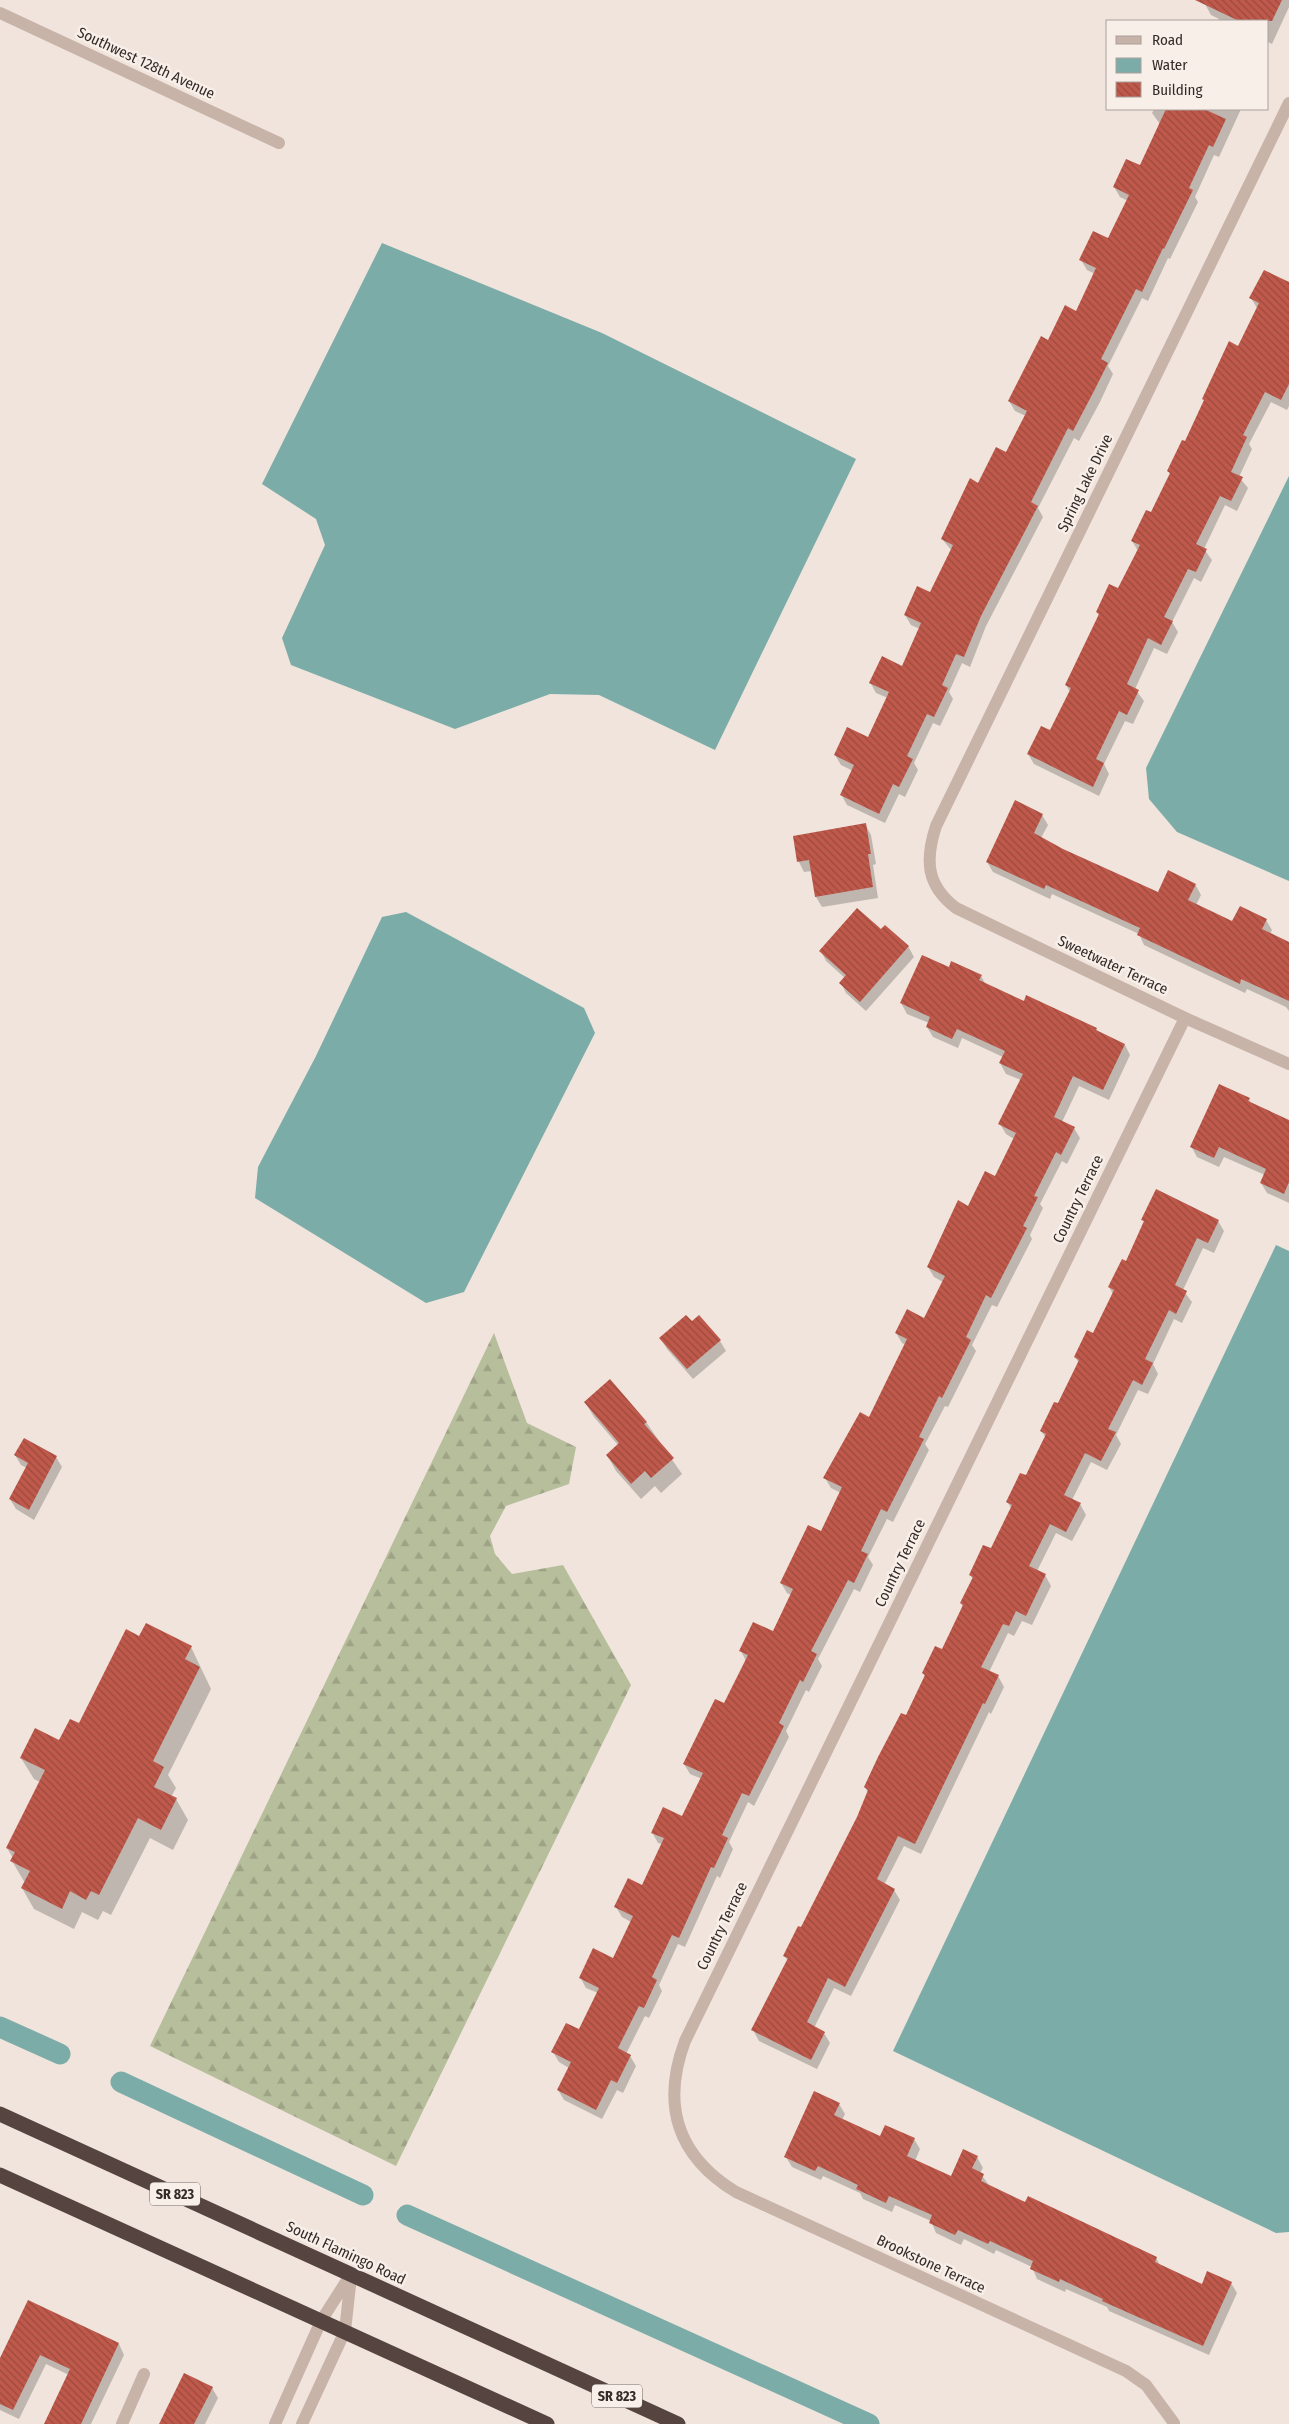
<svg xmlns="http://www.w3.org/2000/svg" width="1289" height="2424" font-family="'Fira Sans Condensed',sans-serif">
<defs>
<pattern id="forest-firs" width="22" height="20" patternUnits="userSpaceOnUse" patternTransform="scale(1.25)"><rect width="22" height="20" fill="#b7be9c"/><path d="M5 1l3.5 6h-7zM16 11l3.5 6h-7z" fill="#9ea386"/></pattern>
<pattern id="building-back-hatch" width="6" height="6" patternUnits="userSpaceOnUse" patternTransform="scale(1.25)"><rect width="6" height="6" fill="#bf594b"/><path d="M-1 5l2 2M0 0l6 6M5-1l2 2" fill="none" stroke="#9c4a3e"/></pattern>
</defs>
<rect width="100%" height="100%" fill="#f0e4dc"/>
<polygon fill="url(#forest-firs)" points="494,1333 527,1423 576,1447 569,1484 506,1506 490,1536 495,1554 512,1574 563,1565 631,1685 396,2166 150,2046"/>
<g fill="#7caca8">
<polygon points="382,243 602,333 856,459 715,750 599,695 550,694 455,729 291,665 282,638 325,545 316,519 262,484"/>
<polygon points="1289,476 1289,881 1177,832 1149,799 1146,768"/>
<polygon points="406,912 584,1008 595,1033 464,1292 426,1303 255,1198 258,1167 316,1056 382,917"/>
<polygon points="1276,1245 1289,1251 1289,2232 1276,2233 893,2051"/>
</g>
<g fill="#0003">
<polygon points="1207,0 1289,0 1289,7 1272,44 1268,42 1268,21 1218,21 1219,19 1211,15 1205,4"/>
<polygon points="1154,109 1241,109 1219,157 1214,155 1195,197 1198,202 1170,259 1168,258 1148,301 1142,298 1108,366 1113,374 1100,402 1079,441 1074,438 1038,508 1043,517 986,626 970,667 962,663 949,692 953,699 940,726 933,723 914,763 918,770 905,797 899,794 885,823 847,805 841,794 853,771 841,765 835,755 868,739 888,698 876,693 870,682 902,667 920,629 911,625 905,615 930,594 952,551 942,539 979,484 1007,454 1026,416 1015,411 1009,401 1048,341 1077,313 1095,274 1087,270 1081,260 1109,240 1128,201 1120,197 1114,187 1140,167 1160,124 1152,113"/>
<polygon points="1289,284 1289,406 1287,410 1271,402 1249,444 1252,449 1239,477 1248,488 1237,511 1225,505 1204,549 1212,560 1201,582 1194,578 1172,622 1178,632 1167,654 1154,648 1135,689 1144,701 1133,724 1125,721 1104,764 1109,774 1099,796 1034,764 1028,754 1050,732 1070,692 1066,685 1099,616 1097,612 1119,590 1138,551 1132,541 1151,514 1171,475 1168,471 1186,443 1205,402 1203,399 1239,347 1257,308 1251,298"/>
<polygon points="1042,815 1048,825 1041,838 1063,850 1158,893 1195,884 1201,895 1196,905 1233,923 1266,920 1272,930 1270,934 1289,943 1289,1011 1286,1007 1247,989 1245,993 1144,945 1139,934 1052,894 1050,899 993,872 987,862"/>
<polygon points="865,824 871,835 876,864 873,865 878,898 822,907 816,897 812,871 804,872 799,862 795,837"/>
<polygon points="881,931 908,946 914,957 866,1011 846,993 841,983 845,978 826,961 821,951"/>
<polygon points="949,969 981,976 986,985 1024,1003 1096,1029 1099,1033 1125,1045 1130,1055 1109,1100 1079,1086 1062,1122 1074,1128 1080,1138 1067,1164 1062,1161 1040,1204 1043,1208 1030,1235 1032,1239 997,1307 992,1305 972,1345 976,1351 948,1407 945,1406 925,1444 929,1450 893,1522 887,1519 868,1557 873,1565 860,1592 854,1589 818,1659 822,1666 809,1692 806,1690 786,1731 789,1737 754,1806 748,1802 729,1842 733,1849 720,1878 717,1876 685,1947 678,1944 659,1985 662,1991 649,2018 645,2016 626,2054 630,2056 636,2066 623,2093 617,2090 602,2119 564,2100 558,2090 569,2068 559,2062 553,2052 579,2031 598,1993 586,1988 580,1977 613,1960 631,1922 622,1917 616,1907 642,1886 662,1844 658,1843 652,1832 683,1818 702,1779 690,1774 684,1764 724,1705 746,1661 741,1651 773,1633 791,1595 787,1593 781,1583 822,1533 841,1493 831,1488 825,1478 869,1418 906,1345 902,1343 896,1333 925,1319 943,1282 934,1277 928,1267 969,1207 995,1177 1014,1139 1006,1134 1000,1124 1021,1080 1006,1074 1000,1063 1003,1057 962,1038 958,1048 933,1037 927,1027 929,1023 907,1014 901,1003"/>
<polygon points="1249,1099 1252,1105 1289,1121 1289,1203 1267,1193 1261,1183 1265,1175 1224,1157 1219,1167 1197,1157 1191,1146"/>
<polygon points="1143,1220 1218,1221 1224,1231 1214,1253 1203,1248 1183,1290 1192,1302 1182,1323 1174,1319 1153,1364 1158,1374 1148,1394 1138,1390 1116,1435 1121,1444 1107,1470 1091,1462 1072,1500 1080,1504 1086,1515 1072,1541 1056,1533 1037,1571 1045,1575 1051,1586 1032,1625 1022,1621 1014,1636 1008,1633 989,1672 998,1676 1004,1687 991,1714 989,1712 921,1854 904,1846 884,1885 894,1890 900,1900 851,1996 834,1988 814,2028 824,2033 830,2043 817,2069 759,2041 753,2030 788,1961 784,1956 802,1929 858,1817 868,1793 865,1787 907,1717 925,1677 923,1673 943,1651 963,1607 961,1603 973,1579 970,1575 991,1550 1012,1510 1007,1501 1026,1477 1046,1438 1041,1431 1059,1405 1079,1363 1075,1357 1094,1335 1113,1294 1109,1287 1126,1263 1145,1224"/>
<polygon points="692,1323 720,1341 726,1351 693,1379 667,1349 661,1339"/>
<polygon points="585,1402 646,1422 682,1474 661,1493 655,1486 641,1499 616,1471 607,1455 618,1445 594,1417"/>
<polygon points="15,1455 56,1457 62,1467 34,1520 16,1509 10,1499 27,1468 21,1465"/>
<polygon points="140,1638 191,1647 211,1689 168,1775 176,1788 171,1797 176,1799 188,1820 173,1850 150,1838 111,1915 103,1911 98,1920 82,1912 74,1929 34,1909 22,1888 25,1883 12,1861 13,1858 7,1848 40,1782 34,1779 21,1758 60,1742 80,1725"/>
<polygon points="839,2104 845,2114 842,2120 881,2137 914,2139 920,2149 915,2161 951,2177 977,2157 983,2168 980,2173 989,2185 1026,2204 1156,2258 1161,2267 1203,2285 1231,2283 1237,2293 1209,2355 1109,2311 1107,2307 1066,2289 1065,2292 1037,2279 1032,2267 996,2250 994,2254 964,2239 961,2245 936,2233 931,2221 895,2205 892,2212 863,2199 860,2193 823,2176 821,2180 792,2167 786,2157"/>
<polygon points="28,2302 119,2344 124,2355 91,2424 45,2424 69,2375 46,2364 19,2419 0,2410 0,2361"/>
<polygon points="212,2388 218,2398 205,2424 160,2424"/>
</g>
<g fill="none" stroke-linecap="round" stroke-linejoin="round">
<g stroke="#7caca8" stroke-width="21">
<polyline points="0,2027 60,2054"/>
<polyline points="121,2082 363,2195"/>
<polyline points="407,2215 869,2424"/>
</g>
</g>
<g fill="url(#building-back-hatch)">
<polygon points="1195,0 1282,0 1272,21 1239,21"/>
<polygon points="1166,109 1204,109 1226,119 1213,147 1209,145 1189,188 1193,190 1164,249 1163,248 1142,292 1136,289 1101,359 1108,363 1094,391 1073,431 1068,428 1031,502 1038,506 981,616 964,657 956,654 942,685 948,688 934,717 927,714 907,756 913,759 899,787 893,784 879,814 840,795 854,765 834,755 847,727 868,737 889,692 869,683 882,656 902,666 921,623 904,615 917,586 930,592 953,545 941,539 970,478 978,483 996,447 1006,452 1027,411 1008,401 1041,336 1048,340 1065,305 1076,311 1096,268 1079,260 1093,231 1108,238 1129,195 1113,187 1126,159 1140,165"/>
<polygon points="1264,270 1289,282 1289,384 1281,400 1265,392 1243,435 1247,437 1231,472 1243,477 1231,501 1220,496 1196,544 1207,549 1196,572 1188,569 1164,617 1173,621 1161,645 1148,638 1127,684 1139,690 1127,715 1119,711 1096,759 1104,763 1093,787 1027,754 1041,726 1050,730 1071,688 1065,685 1099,614 1096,612 1109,584 1118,588 1140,545 1131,541 1146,510 1151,512 1170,473 1167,471 1182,440 1185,441 1204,400 1202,399 1229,341 1238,346 1259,303 1249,298"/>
<polygon points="1015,800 1043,814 1034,833 1063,849 1158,892 1168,870 1196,884 1188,900 1232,921 1240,906 1267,919 1262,929 1289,942 1289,1001 1241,979 1240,984 1137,935 1140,928 1046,885 1044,889 986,862"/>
<polygon points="866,823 871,854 868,854 873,887 815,897 809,860 797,862 793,836"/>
<polygon points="857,908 881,929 885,925 909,946 860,1002 839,983 846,975 819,951"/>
<polygon points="922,955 949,967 951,961 982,975 979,980 1024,1001 1026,995 1097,1028 1096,1030 1125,1044 1103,1090 1073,1076 1054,1117 1075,1127 1061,1155 1056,1152 1034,1196 1038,1197 1023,1226 1027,1228 991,1298 986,1295 966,1337 971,1340 942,1398 939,1396 919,1437 924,1439 887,1512 881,1509 861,1551 868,1554 854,1583 848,1580 811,1651 817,1654 803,1682 800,1680 779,1723 784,1726 749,1796 742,1793 722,1835 728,1838 714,1868 711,1867 679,1938 672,1935 652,1977 657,1980 644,2008 639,2006 618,2048 631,2055 617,2083 611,2080 596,2110 557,2090 571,2062 551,2052 566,2023 579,2029 599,1988 579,1978 593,1948 613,1958 633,1916 614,1907 628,1878 642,1885 664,1838 651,1833 663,1807 682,1816 703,1773 683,1764 715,1699 724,1703 748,1655 739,1651 753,1622 773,1631 793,1589 780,1583 808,1525 821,1531 842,1487 823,1478 860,1412 869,1417 884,1386 907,1339 895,1333 907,1309 924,1318 945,1276 927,1267 958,1200 968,1206 985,1171 995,1176 1016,1133 998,1124 1023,1074 999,1063 1005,1051 957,1029 952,1039 926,1027 930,1017 900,1003"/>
<polygon points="1219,1084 1250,1098 1248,1101 1289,1120 1289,1182 1284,1194 1260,1183 1266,1169 1219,1147 1214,1158 1190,1147"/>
<polygon points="1156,1189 1219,1220 1208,1243 1197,1238 1175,1285 1187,1291 1176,1314 1169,1310 1145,1359 1153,1363 1142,1385 1133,1380 1108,1429 1116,1432 1101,1461 1085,1453 1064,1495 1081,1503 1066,1532 1050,1524 1029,1566 1046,1574 1026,1616 1016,1611 1009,1626 1003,1624 981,1667 999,1675 985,1704 983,1703 915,1844 898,1836 877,1879 895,1889 845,1987 828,1978 807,2022 825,2032 811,2060 751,2030 788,1958 783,1956 798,1926 801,1927 857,1817 868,1790 864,1787 878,1757 901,1713 906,1715 925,1675 922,1673 935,1646 942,1649 963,1605 960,1603 973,1577 969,1575 983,1545 991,1548 1012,1505 1006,1502 1020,1473 1026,1475 1046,1434 1040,1431 1054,1402 1058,1403 1079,1360 1074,1357 1087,1330 1093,1333 1114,1290 1108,1287 1122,1259 1126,1261 1144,1221 1141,1220"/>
<polygon points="686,1315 692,1321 699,1315 721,1340 687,1369 659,1338"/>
<polygon points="610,1379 647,1422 644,1424 674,1458 651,1478 645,1471 631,1484 606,1455 619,1443 584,1402"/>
<polygon points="24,1438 57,1456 29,1510 9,1499 28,1463 14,1455"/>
<polygon points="146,1623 192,1646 185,1659 200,1667 153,1761 164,1767 154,1787 177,1798 161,1830 138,1818 99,1895 91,1891 86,1900 70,1891 62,1909 21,1888 30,1871 10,1861 15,1852 6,1848 45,1770 20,1758 35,1728 59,1740 70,1719 79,1723 126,1629 139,1636"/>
<polygon points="814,2091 840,2103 834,2115 880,2136 885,2125 915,2138 907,2156 951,2176 963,2149 978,2156 972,2168 984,2174 981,2181 1025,2202 1028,2196 1157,2257 1155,2262 1202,2284 1207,2271 1232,2282 1203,2346 1102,2301 1103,2299 1060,2279 1059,2282 1030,2269 1033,2261 990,2241 988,2244 958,2230 955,2235 929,2223 932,2215 889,2196 886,2203 856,2189 858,2185 818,2166 815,2171 784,2157"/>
<polygon points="28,2300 119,2343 81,2424 44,2424 70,2369 40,2355 13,2410 0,2404 0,2358"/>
<polygon points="184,2373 213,2387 194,2424 159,2424"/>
</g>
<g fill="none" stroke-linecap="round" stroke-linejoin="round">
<g stroke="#c8b3a8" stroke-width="12">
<polyline points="0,13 279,143"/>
<path d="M1289,103L936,826C925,860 926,885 956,908L1185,1018L1289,1064"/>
<path d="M1174,2423L1146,2385L1126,2371L736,2192C677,2156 661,2105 685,2041L1185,1018"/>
<polyline points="122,2424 144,2374"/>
<polyline points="275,2424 321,2321 351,2274"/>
<polyline points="302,2424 345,2331 351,2276"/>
</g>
<g stroke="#554440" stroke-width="15">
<polyline points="0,2114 678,2424"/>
<polyline points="0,2175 547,2424"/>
</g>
</g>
<g text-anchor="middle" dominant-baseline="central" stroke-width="5" stroke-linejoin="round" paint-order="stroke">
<g fill="#f8efe8" stroke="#706562" stroke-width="1">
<rect x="150" y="2182.5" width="50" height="23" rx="4"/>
<rect x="592" y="2384.5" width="50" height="23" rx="4"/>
</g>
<g font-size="14" font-weight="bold" fill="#352a28">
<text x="175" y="2194">SR 823</text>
<text x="617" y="2396">SR 823</text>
</g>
<g font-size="15" fill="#352a28" stroke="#f8efe8">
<text transform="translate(146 63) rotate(25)">Southwest 128th Avenue</text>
<text transform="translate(1085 483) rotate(-64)">Spring Lake Drive</text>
<text transform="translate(1113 965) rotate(25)">Sweetwater Terrace</text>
<text transform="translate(1078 1199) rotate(-64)">Country Terrace</text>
<text transform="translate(900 1563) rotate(-64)">Country Terrace</text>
<text transform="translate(722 1926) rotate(-64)">Country Terrace</text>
<text transform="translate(346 2253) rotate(25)">South Flamingo Road</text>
<text transform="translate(931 2264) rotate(25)">Brookstone Terrace</text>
</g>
</g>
<rect x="1106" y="20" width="162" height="90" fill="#f8efe8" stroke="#aaa09b"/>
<rect x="1116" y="36" width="25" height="8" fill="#c8b3a8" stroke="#aaa09b"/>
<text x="1152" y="45" font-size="15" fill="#352a28">Road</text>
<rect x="1116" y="58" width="25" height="15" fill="#7caca8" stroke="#aaa09b"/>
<text x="1152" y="70" font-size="15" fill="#352a28">Water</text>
<rect x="1116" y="82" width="25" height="15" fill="url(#building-back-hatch)" stroke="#aaa09b"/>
<text x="1152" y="95" font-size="15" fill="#352a28">Building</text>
</svg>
